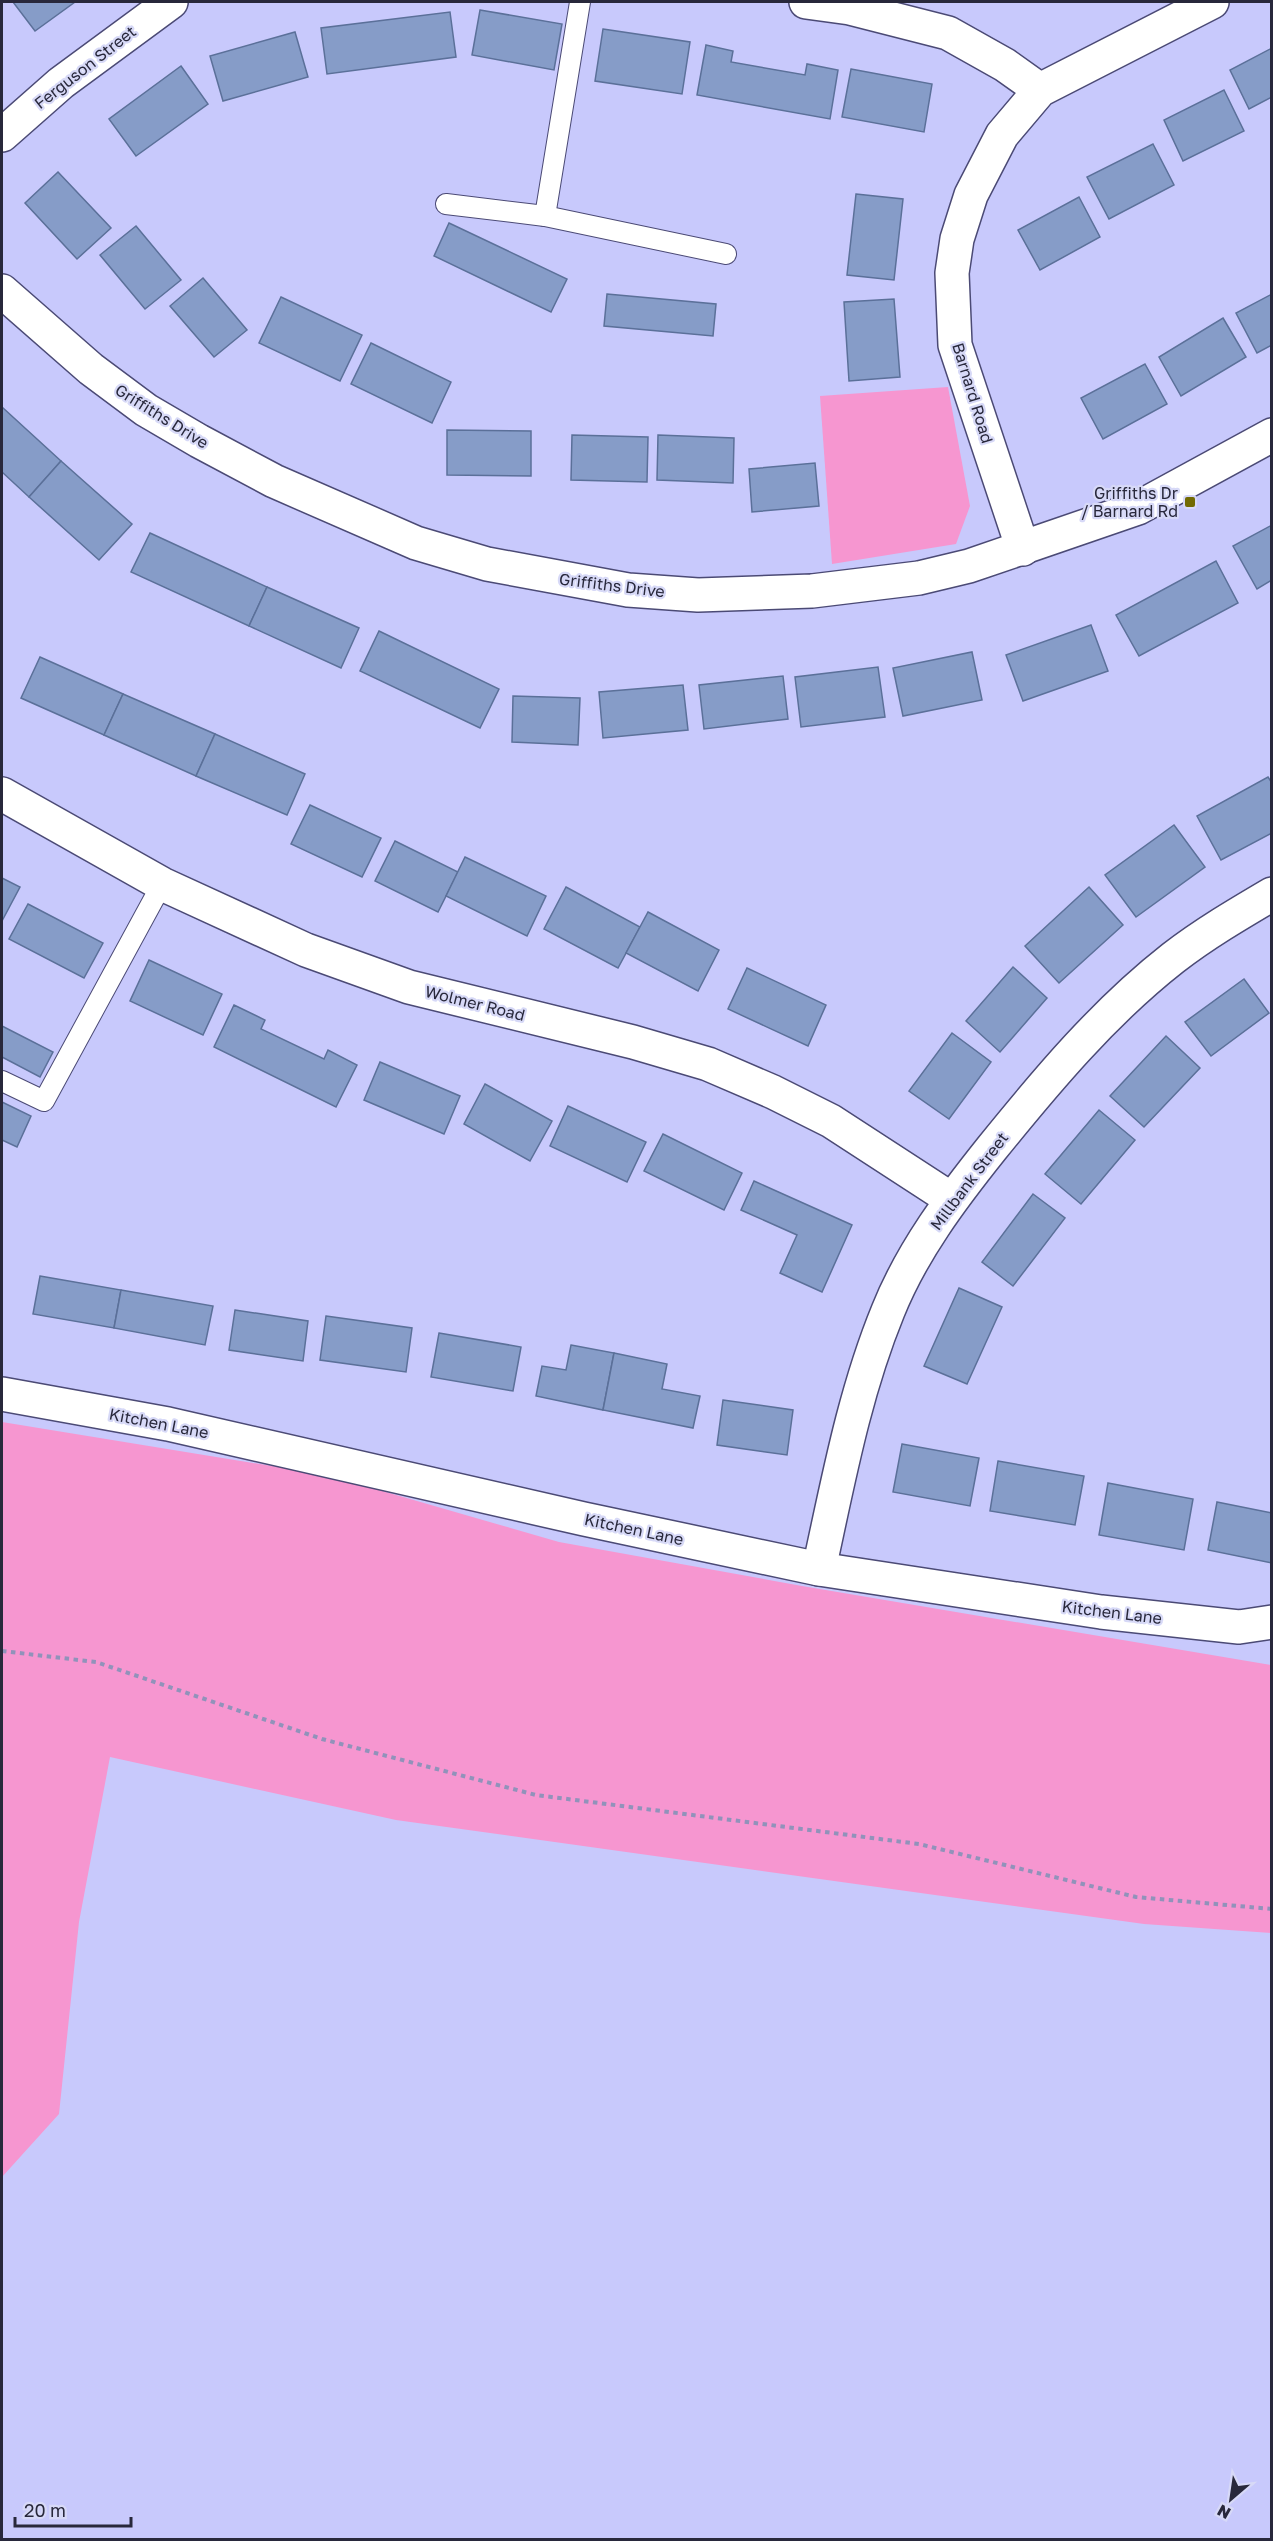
<svg xmlns="http://www.w3.org/2000/svg" width="1273" height="2541" font-family="'Golos Text',sans-serif">
<rect width="100%" height="100%" fill="#c8c9fc"/>
<g fill="#f696d0">
<polygon points="948,387 970,506 956,544 832,564 820,396"/>
<polygon points="2,1422 327,1475 559,1542 802,1586 1271,1665 1271,1933 1144,1924 396,1820 110,1757 79,1922 59,2114 2,2177"/>
</g>
<g fill="#869cc8" stroke="#5b7099" stroke-width="1.5">
<polygon points="13,2 75,2 35,31"/>
<polygon points="480,10 562,24 554,70 472,55"/>
<polygon points="450,12 456,57 327,74 321,28"/>
<polygon points="603,29 690,42 682,94 595,81"/>
<polygon points="295,32 308,77 223,101 210,56"/>
<polygon points="706,45 733,51 731,62 805,75 807,64 838,70 830,119 697,95"/>
<polygon points="1272,48 1272,97 1249,109 1230,70"/>
<polygon points="181,66 208,104 136,156 109,119"/>
<polygon points="851,69 932,84 924,132 842,117"/>
<polygon points="1224,90 1244,131 1183,161 1164,120"/>
<polygon points="1153,144 1174,185 1109,219 1087,177"/>
<polygon points="58,172 111,228 77,259 25,203"/>
<polygon points="856,194 903,199 894,280 847,275"/>
<polygon points="1079,197 1100,237 1040,270 1018,230"/>
<polygon points="449,223 567,279 551,312 434,256"/>
<polygon points="136,226 181,280 145,309 100,255"/>
<polygon points="203,278 247,330 214,357 170,306"/>
<polygon points="607,294 716,304 713,336 604,326"/>
<polygon points="1272,294 1272,345 1257,353 1236,313"/>
<polygon points="281,297 362,335 340,381 259,343"/>
<polygon points="894,299 900,377 849,381 844,302"/>
<polygon points="1223,318 1246,357 1181,396 1159,357"/>
<polygon points="371,343 451,382 432,423 351,384"/>
<polygon points="1145,364 1167,404 1103,439 1081,398"/>
<polygon points="2,407 61,461 29,497 2,472"/>
<polygon points="447,430 531,431 531,476 447,475"/>
<polygon points="572,435 648,437 647,482 571,480"/>
<polygon points="658,435 734,438 733,483 657,480"/>
<polygon points="61,461 132,524 99,560 29,497"/>
<polygon points="815,463 819,506 752,512 749,469"/>
<polygon points="1272,525 1272,580 1257,589 1233,546"/>
<polygon points="150,533 267,587 249,626 131,572"/>
<polygon points="1216,561 1238,603 1139,656 1116,615"/>
<polygon points="267,587 359,628 341,668 249,626"/>
<polygon points="1091,625 1108,671 1023,701 1006,655"/>
<polygon points="379,631 499,689 480,728 360,671"/>
<polygon points="972,652 982,700 903,716 893,668"/>
<polygon points="40,657 123,694 104,735 21,698"/>
<polygon points="878,667 885,717 801,727 795,677"/>
<polygon points="783,676 788,719 704,729 699,685"/>
<polygon points="683,685 688,730 603,738 599,692"/>
<polygon points="123,694 215,734 196,776 104,735"/>
<polygon points="513,696 580,698 578,745 512,742"/>
<polygon points="215,734 305,774 287,815 196,776"/>
<polygon points="1268,777 1272,783 1272,833 1221,860 1197,816"/>
<polygon points="310,805 381,838 362,877 291,844"/>
<polygon points="1174,825 1205,867 1136,917 1105,875"/>
<polygon points="395,841 458,872 438,912 375,881"/>
<polygon points="465,857 546,896 527,936 446,896"/>
<polygon points="2,878 20,887 2,921"/>
<polygon points="566,887 640,927 618,968 544,929"/>
<polygon points="1089,887 1123,925 1059,983 1025,946"/>
<polygon points="28,904 103,943 84,978 9,939"/>
<polygon points="648,912 719,950 698,991 626,953"/>
<polygon points="149,960 222,994 203,1035 130,1001"/>
<polygon points="1013,967 1047,998 1000,1052 966,1021"/>
<polygon points="747,968 826,1005 808,1046 728,1009"/>
<polygon points="1244,979 1269,1013 1211,1056 1185,1022"/>
<polygon points="234,1005 265,1020 261,1029 324,1059 328,1050 357,1065 336,1107 214,1047"/>
<polygon points="2,1026 53,1052 40,1077 2,1057"/>
<polygon points="952,1033 991,1062 949,1119 909,1091"/>
<polygon points="1166,1036 1200,1068 1144,1127 1110,1096"/>
<polygon points="380,1062 460,1096 444,1134 364,1100"/>
<polygon points="485,1084 552,1121 530,1161 464,1124"/>
<polygon points="2,1102 31,1116 17,1147 2,1140"/>
<polygon points="568,1106 646,1142 627,1182 550,1146"/>
<polygon points="1099,1110 1135,1140 1081,1204 1045,1174"/>
<polygon points="663,1134 742,1173 724,1210 644,1171"/>
<polygon points="754,1181 852,1225 822,1292 780,1273 797,1235 741,1210"/>
<polygon points="1033,1194 1065,1218 1013,1286 982,1262"/>
<polygon points="40,1276 121,1290 114,1328 33,1314"/>
<polygon points="959,1288 1002,1307 967,1384 924,1366"/>
<polygon points="121,1290 213,1306 205,1345 114,1328"/>
<polygon points="235,1310 308,1321 303,1361 229,1350"/>
<polygon points="326,1316 412,1328 406,1372 320,1360"/>
<polygon points="439,1333 521,1347 513,1391 431,1377"/>
<polygon points="571,1345 614,1353 603,1410 536,1396 542,1366 566,1370"/>
<polygon points="614,1353 667,1364 662,1389 700,1396 693,1428 603,1410"/>
<polygon points="723,1400 793,1410 787,1455 717,1445"/>
<polygon points="902,1444 979,1458 970,1506 893,1492"/>
<polygon points="998,1461 1084,1476 1075,1525 990,1511"/>
<polygon points="1108,1483 1193,1499 1184,1550 1099,1535"/>
<polygon points="1217,1502 1272,1513 1272,1563 1208,1550"/>
</g>
<g fill="none" stroke-linecap="round" stroke-linejoin="round">
<g stroke="#4b4a75" stroke-width="22">
<g id="lane">
<polyline points="446,204 545,216 726,254"/>
<polyline points="545,216 580,2"/>
<polyline points="2,1081 44,1101 162,884"/>
</g>
</g>
<g stroke="#4b4a75" stroke-width="36">
<g id="street">
<polyline points="806,2 850,8 948,33 1005,65 1040,90"/>
<polyline points="2,135 61,83 171,2"/>
<polyline points="2,291 91,369 146,410 199,441 274,481 416,543 487,564 628,590 698,595 812,591 919,578 969,566 1138,508 1272,435"/>
<polyline points="1023,549 955,345 952,273 957,239 971,195 1002,135 1040,90 1212,2"/>
<polyline points="2,794 162,884 306,950 409,987 633,1042 708,1064 773,1092 831,1121 951,1199"/>
<path d="M819,1569C838,1482 854,1394 888,1311C912,1251 952,1198 992,1148C1047,1080 1104,1012 1173,958C1204,934 1238,914 1272,894"/>
</g>
</g>
<g stroke="#4b4a75" stroke-width="36">
<polyline id="secondary" points="2,1394 168,1424 584,1519 819,1569 1101,1612 1239,1627 1272,1622"/>
</g>
<polyline stroke="#9192ba" stroke-width="4" stroke-dasharray="4.5 4.5" stroke-linecap="butt" points="2,1651 96,1662 322,1739 536,1795 919,1844 1136,1897 1272,1909"/>
<use href="#lane" stroke="#fff" stroke-width="20"/>
<use href="#street" stroke="#fff" stroke-width="33"/>
<use href="#secondary" stroke="#fff" stroke-width="33"/>
</g>
<rect fill="#726a02" stroke="#d7d9f7" stroke-width="2" x="1184" y="496" width="12" height="12" rx="3"/>
<g text-anchor="middle" dominant-baseline="central" stroke-width="4.5" stroke-linejoin="round" paint-order="stroke">
<g font-size="16" fill="#28283b" stroke="#d7d9f7">
<text transform="translate(85 67) rotate(-38)">Ferguson Street</text>
<text transform="translate(973 393) rotate(73)">Barnard Road</text>
<text transform="translate(162 416) rotate(32)">Griffiths Drive</text>
<text transform="translate(612 585) rotate(7)">Griffiths Drive</text>
<text transform="translate(475 1003) rotate(14)">Wolmer Road</text>
<text transform="translate(969 1181) rotate(-53)">Millbank Street</text>
<text transform="translate(159 1423) rotate(11)">Kitchen Lane</text>
<text transform="translate(634 1529) rotate(12)">Kitchen Lane</text>
<text transform="translate(1112 1612) rotate(7)">Kitchen Lane</text>
</g>
<g font-size="16" fill="#28283b" stroke="#d7d9f7" text-anchor="end">
<text x="1178" y="493">Griffiths Dr<tspan x="1178" dy="18">/ Barnard Rd</tspan></text>
</g>
</g>
<rect width="1273" height="2541" fill="none" stroke="#28283b" stroke-width="6"/>
<g transform="translate(1231 2499) rotate(209)" stroke="#d7d9f7" stroke-width="4.5" paint-order="stroke">
<path d="M0-4.5L10 22L0 15L-10 22Z" fill="#28283b"/>
<text y="-9" font-size="16" font-weight="bold" text-anchor="middle" fill="#28283b">N</text>
</g>
<path d="M15 2517v9h116v-9" fill="none" stroke="#28283b" stroke-width="3"/>
<text x="24" y="2517" font-size="18" fill="#28283b" stroke="#d7d9f7" stroke-width="4.5" paint-order="stroke">20 m</text>
</svg>
